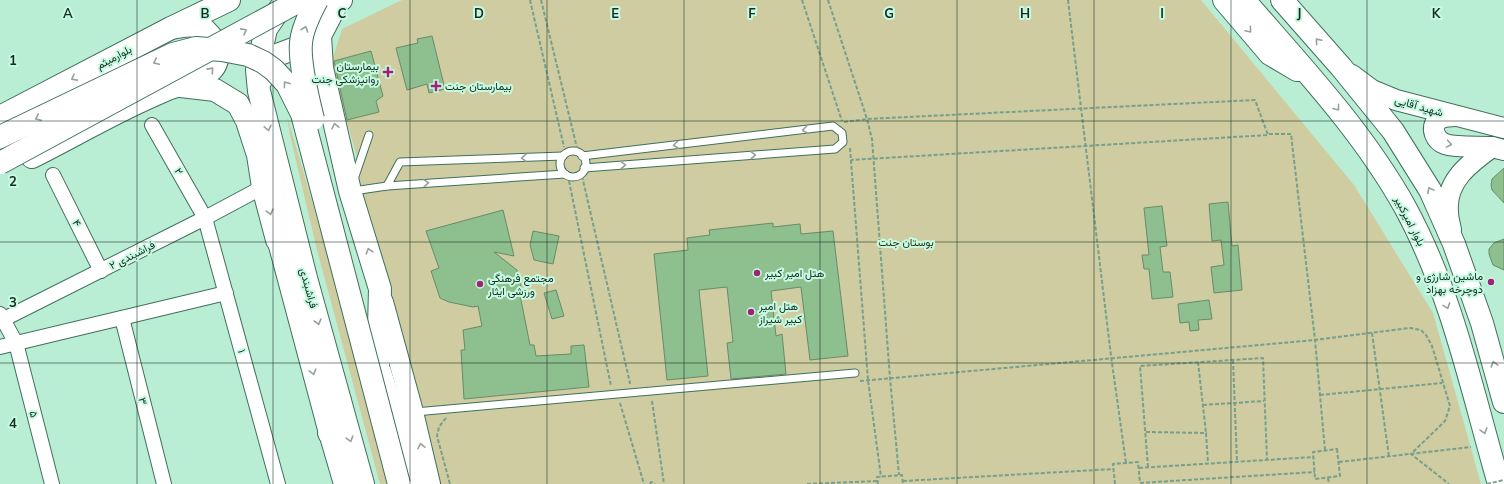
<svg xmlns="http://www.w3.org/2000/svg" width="1504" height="484" font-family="Mulish,Vazirmatn,sans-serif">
<rect width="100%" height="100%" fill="#b9eed5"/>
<g fill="#cecca0">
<polygon points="402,0 1201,0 1354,185 1433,313 1481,484 440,484 363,202 357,158 331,64 342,29"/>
<polygon points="287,116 316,215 390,484 380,484 316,246 290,135"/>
</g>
<g fill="#8ebf8e" stroke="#698b69">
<polygon points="432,36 445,89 429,93 427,84 407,90 396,48 418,43 417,39"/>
<polygon points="371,51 383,96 376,101 379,112 347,120 334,61"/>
<polygon points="1504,168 1504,203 1492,190 1491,185 1492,179"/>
<polygon points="1228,202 1232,246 1238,245 1242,290 1214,293 1211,267 1224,265 1221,240 1212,241 1209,204"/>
<polygon points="1162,206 1167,246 1160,247 1163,272 1170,272 1173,297 1152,299 1149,269 1144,269 1142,255 1149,255 1144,208"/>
<polygon points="503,210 514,256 494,252 517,270 523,295 520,295 530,345 534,345 536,356 571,354 571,346 584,345 589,387 464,399 461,350 465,350 463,330 482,326 478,306 473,307 449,302 440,298 431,271 439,268 426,231"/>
<polygon points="773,223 773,227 800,224 801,234 833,231 848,356 810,360 801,287 771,291 776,336 782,334 786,374 731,379 727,343 733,342 727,287 699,290 708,376 667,380 654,254 688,250 687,238 710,235 709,230"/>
<polygon points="533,231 559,236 553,264 534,260 530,245"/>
<polygon points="1504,239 1504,270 1493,265 1489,254 1489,249 1494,243"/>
<polygon points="556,290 564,316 552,319 544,293"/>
<polygon points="1209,300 1212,319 1198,320 1199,330 1190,331 1189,322 1180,323 1178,304"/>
</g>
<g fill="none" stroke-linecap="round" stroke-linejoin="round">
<g stroke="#3f705b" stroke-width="9">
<g id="service">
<circle cx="573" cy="164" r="13"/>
<polyline points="582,156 833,126 842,133 843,142 835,149 584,168"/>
<polyline points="354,179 369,135"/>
<polyline points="387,186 400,162 563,156"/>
<polyline points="353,191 387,186 565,174"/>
<polyline points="415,412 855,373"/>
</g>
</g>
<g stroke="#3f705b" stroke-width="16">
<g id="minor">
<polyline points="152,125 205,218 278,484"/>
<polyline points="53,175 101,271"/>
<polyline points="0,314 16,343 52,484"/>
<polyline points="122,318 164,484"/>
<polyline points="0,321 205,218 263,187"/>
<polyline points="0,347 226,293"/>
</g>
</g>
<g stroke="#3f705b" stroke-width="22">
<g id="secondary">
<polyline points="1352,75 1372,90 1396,100 1504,128"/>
<path d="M1456,116C1450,116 1443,116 1438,120C1429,128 1436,141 1445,144C1457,148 1479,146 1492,147"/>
<path d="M1451,230C1450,224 1448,218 1448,212C1445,181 1470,163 1492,147L1504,150"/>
<polyline points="278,242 329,433 344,484"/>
<polyline points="383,302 413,412 430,484"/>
</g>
</g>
<g stroke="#3f705b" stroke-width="24">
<g id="primary">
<polyline points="341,0 337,3 320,36 322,68 350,191 380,289 378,367"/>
<polyline points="1224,0 1270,54 1297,70"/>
<path d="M1244,0C1301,66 1362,130 1405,207C1452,293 1472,391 1499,484"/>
<polyline points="1282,0 1341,67 1393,131 1430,190 1454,244 1482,323 1504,402"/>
<polyline points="281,7 266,29 257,70 259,91 306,278 363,484"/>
<polyline points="261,80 264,66 277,55 293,49 310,54 315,60"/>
<polyline points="181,86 215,90 238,104 247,121 258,155 263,187 277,240 299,269"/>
<polyline points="0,117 171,28 229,0"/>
<path d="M32,157C72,137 111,114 152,96C162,91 172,87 183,84C191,81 201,79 208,73C223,62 218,42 206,31C197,22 182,26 171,28"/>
<polyline points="380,372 414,484"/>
<polyline points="329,433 340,401"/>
</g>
</g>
<g stroke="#789f8d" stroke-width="2" stroke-dasharray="4 2" stroke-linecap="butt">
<polyline points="530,0 564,147"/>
<polyline points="541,0 577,148"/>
<polyline points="802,0 842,121"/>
<polyline points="828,0 867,119 872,139 890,378 899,475"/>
<polyline points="1068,0 1111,356 1126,463"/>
<polyline points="844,122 867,119 1255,100 1268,135 851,160"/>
<polyline points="1269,134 1291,134 1315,340 1325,450"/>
<polyline points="850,148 868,380 881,477"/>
<polyline points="582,176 630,383 629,383"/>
<polyline points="569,181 611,386"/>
<polyline points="1372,333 1389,457"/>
<polyline points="1233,360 1237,462"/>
<polyline points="1198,362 1206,433"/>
<polyline points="860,381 1315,340 1410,328 1421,330 1426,335 1432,346 1450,406 1445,421 1411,454 1449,484"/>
<polyline points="1320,395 1442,383"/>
<polyline points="652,401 664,484"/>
<polyline points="620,403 644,484"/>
<polyline points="1203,405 1264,401"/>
<polyline points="446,418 439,427 437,436 450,484"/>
<polyline points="1146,432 1206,433 1208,463"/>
<polygon points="1337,449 1340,476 1315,479 1313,452"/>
<polyline points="1339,462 1471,447"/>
<polyline points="1148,467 1140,366 1263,358 1267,460"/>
<polyline points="1139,468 1313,457"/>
<polyline points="1328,478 1329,484"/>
<polyline points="903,481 1114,469"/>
<polyline points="1140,483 1315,472"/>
<polyline points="650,484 651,482 655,484"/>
<polyline points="807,484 878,481"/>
<polyline points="878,484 877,477 902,475 903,484"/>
<polyline points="1115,484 1113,464 1138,462 1140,483"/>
</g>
<use href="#service" stroke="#fff" stroke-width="7"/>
<use href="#minor" stroke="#fff" stroke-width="14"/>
<use href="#secondary" stroke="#fff" stroke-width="20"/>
<use href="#primary" stroke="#fff" stroke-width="22"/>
<g stroke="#3f705b" stroke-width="24" stroke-linecap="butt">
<g id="primary-bridge">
<path d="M313,119C308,99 299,62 301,43C302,29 310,13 317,0"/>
<polyline points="0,137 173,54 196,48 222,50 248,55 263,62 274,70 287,84 302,114 399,484"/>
<polyline points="0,163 301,0"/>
</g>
</g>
<polyline stroke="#789f8d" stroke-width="2" stroke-dasharray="4 2" stroke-linecap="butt" points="1487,484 1504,480"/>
<use href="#primary-bridge" stroke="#fff" stroke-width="22"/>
</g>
<defs><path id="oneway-chevron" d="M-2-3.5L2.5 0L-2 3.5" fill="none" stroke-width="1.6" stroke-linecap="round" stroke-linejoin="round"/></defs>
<g stroke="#97a09c">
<use href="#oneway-chevron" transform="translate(305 29) rotate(-71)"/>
<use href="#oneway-chevron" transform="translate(1249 30) rotate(50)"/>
<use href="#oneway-chevron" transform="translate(244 31) rotate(-29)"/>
<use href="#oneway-chevron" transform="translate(1318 41) rotate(-131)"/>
<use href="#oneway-chevron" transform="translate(156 62) rotate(155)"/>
<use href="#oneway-chevron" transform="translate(211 70) rotate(-48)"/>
<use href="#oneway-chevron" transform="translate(74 78) rotate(152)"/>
<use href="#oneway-chevron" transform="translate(286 84) rotate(-126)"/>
<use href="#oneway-chevron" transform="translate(1337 108) rotate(52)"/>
<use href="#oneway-chevron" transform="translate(38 118) rotate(155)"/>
<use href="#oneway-chevron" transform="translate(335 126) rotate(-102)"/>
<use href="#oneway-chevron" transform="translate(268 128) rotate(76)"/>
<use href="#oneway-chevron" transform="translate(805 130) rotate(173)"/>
<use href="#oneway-chevron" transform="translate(1449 144) rotate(10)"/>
<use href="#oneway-chevron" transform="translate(676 145) rotate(173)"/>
<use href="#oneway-chevron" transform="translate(753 155) rotate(-4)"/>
<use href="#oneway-chevron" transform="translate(524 158) rotate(178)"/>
<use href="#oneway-chevron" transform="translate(623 165) rotate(-4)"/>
<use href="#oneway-chevron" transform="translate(426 183) rotate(-4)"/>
<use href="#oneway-chevron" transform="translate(1430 190) rotate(-118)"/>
<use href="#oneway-chevron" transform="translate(270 212) rotate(75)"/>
<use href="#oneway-chevron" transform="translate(369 251) rotate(-107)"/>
<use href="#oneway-chevron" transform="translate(1447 306) rotate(70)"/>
<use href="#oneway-chevron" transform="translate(318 322) rotate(75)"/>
<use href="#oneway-chevron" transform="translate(1494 364) rotate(-105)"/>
<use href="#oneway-chevron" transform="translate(313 372) rotate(75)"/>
<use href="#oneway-chevron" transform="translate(1484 431) rotate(74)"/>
<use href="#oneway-chevron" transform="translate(350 439) rotate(74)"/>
<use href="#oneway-chevron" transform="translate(421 446) rotate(-103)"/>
</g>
<path fill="none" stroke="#172b22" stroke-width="1" stroke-opacity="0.55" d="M137,0V484M273,0V484M410,0V484M547,0V484M684,0V484M820,0V484M957,0V484M1094,0V484M1231,0V484M1367,0V484M0,121H1504M0,242H1504M0,363H1504"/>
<g fill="#a02378" stroke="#c6fbe2" stroke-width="1.5">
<path d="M386 66h4v4h4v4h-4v4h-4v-4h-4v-4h4z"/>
<path d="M434 80h4v4h4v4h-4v4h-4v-4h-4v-4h4z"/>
<circle cx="757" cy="273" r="4"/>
<circle cx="1491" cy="282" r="4"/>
<circle cx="480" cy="284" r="4"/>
<circle cx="751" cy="312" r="4"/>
</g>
<g text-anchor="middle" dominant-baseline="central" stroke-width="4" stroke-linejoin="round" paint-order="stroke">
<g font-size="11" fill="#172b22" stroke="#c6fbe2">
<text transform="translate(114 57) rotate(-28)">بلوارمیثم</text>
<text transform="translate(1419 106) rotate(16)">شهید آقایی</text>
<text transform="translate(179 171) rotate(61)">۲</text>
<text transform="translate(1410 221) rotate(63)">بلوار امیرکبیر</text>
<text transform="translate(77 223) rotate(63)">۴</text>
<text transform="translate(132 255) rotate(-27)">۲ فراشبندی</text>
<text transform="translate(309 288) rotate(75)">فراشبندی</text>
<text transform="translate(242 351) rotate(75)">۱</text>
<text transform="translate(143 401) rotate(76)">۳</text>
<text transform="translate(34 414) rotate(75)">۵</text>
</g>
<g font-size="11" fill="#172b22" stroke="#c6fbe2" text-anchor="start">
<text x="379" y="66" text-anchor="end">بیمارستان<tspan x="379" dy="13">روانپزشکی جنت</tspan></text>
<text x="445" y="86">بیمارستان جنت</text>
<text x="765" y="273">هتل امیر کبیر</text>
<text x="1483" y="276" text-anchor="end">ماشین شارژی و<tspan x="1483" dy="13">دوچرخه بهزاد</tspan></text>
<text x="488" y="278">مجتمع فرهنگی<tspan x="488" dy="13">ورزشی ایثار</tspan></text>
<text x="759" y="306">هتل امیر<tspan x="759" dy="13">کبیر شیراز</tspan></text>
</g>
<g font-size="11" fill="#343214" stroke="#c6fbe2">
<text x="906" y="242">بوستان جنت</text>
</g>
</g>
<g font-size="13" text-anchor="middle" font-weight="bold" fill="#172b22" stroke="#c6fbe2" stroke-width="4" stroke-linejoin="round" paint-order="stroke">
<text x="68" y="18">A</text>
<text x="205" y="18">B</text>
<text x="342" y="18">C</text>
<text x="479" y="18">D</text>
<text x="615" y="18">E</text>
<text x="752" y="18">F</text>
<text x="889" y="18">G</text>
<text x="1025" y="18">H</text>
<text x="1162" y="18">I</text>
<text x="1299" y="18">J</text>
<text x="1436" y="18">K</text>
<text x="13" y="65">1</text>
<text x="13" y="186">2</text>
<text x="13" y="307">3</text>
<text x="13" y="428">4</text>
</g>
</svg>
